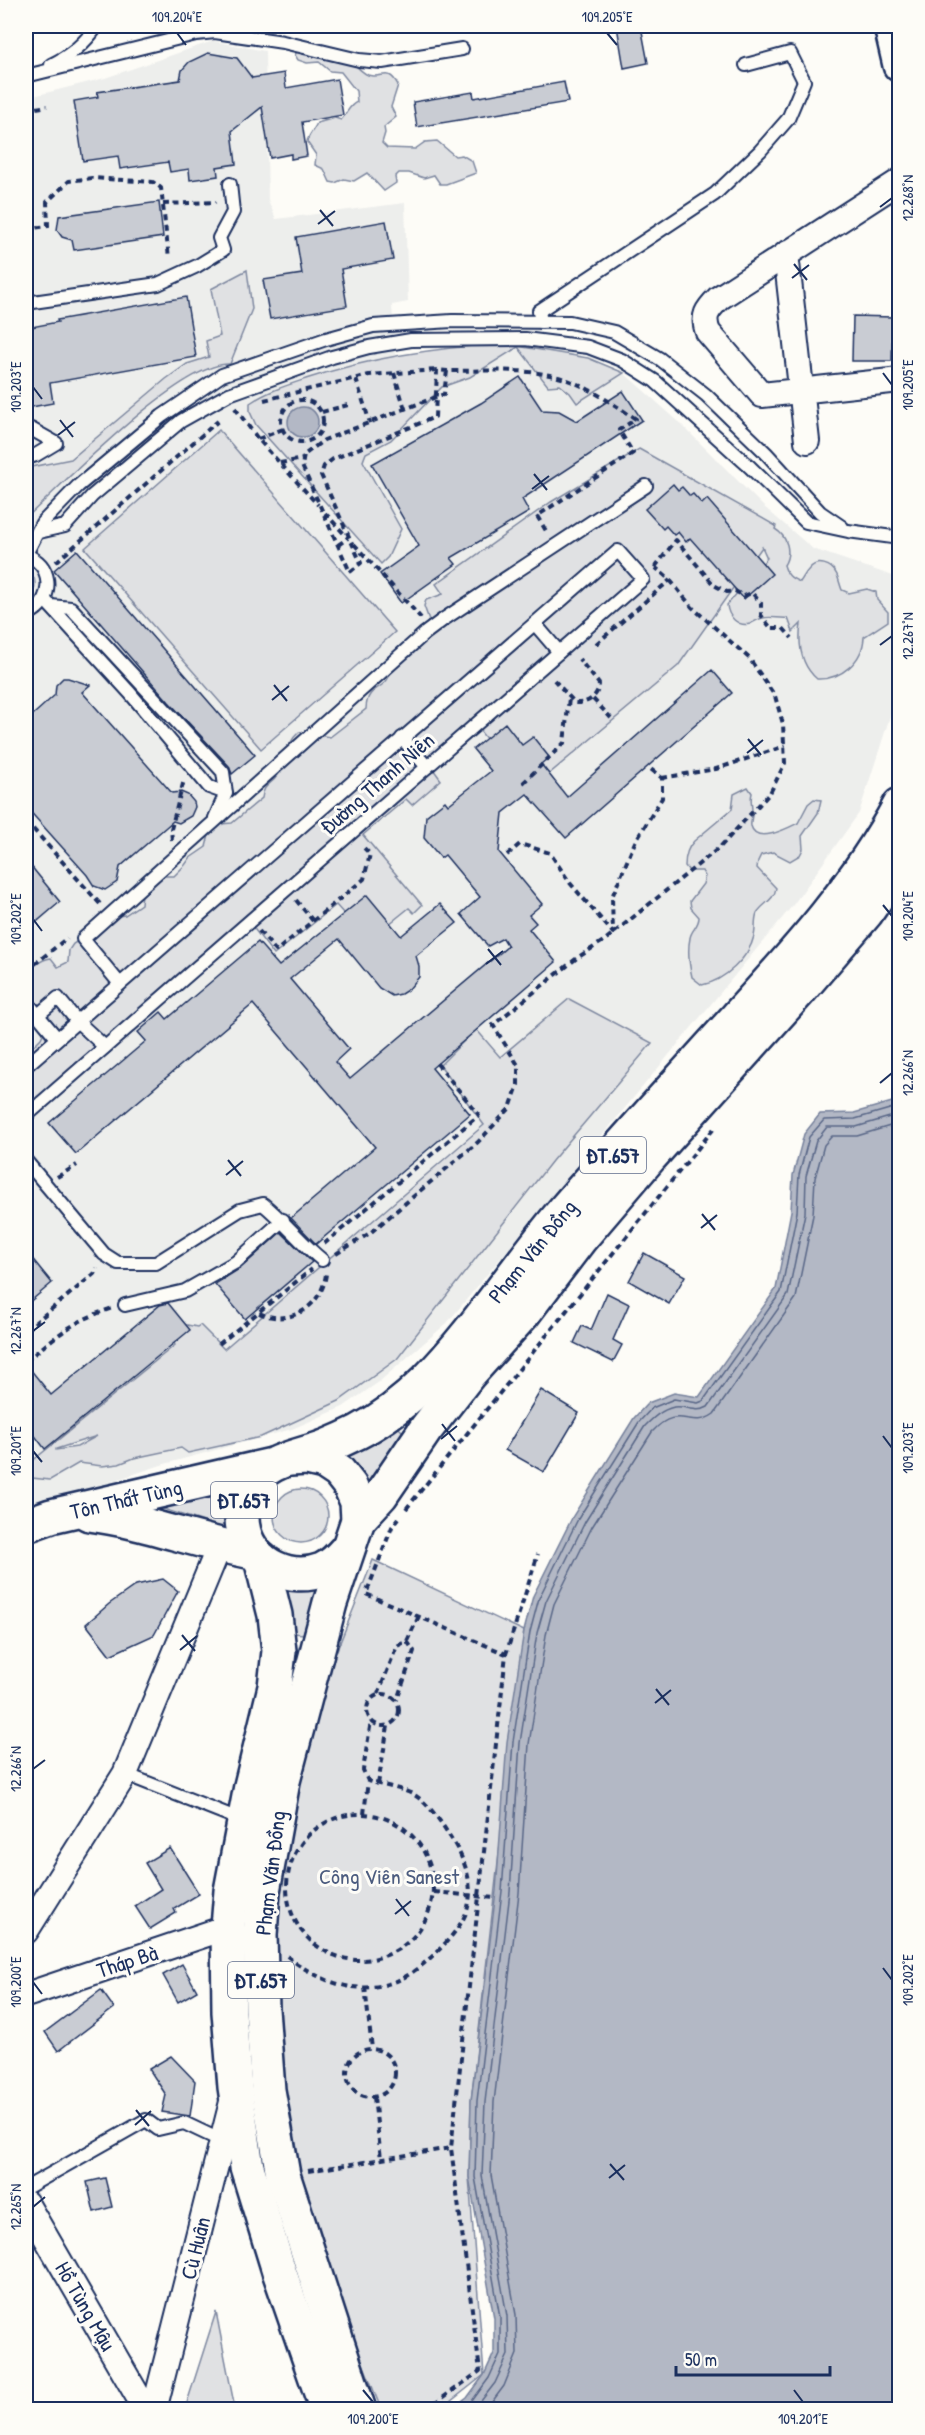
<svg xmlns="http://www.w3.org/2000/svg" width="925" height="2435" font-family="'Patrick Hand',sans-serif">
<rect width="100%" height="100%" fill="#fdfcf7"/>
<filter id="ink" filterUnits="userSpaceOnUse"><feTurbulence type="fractalNoise" baseFrequency=".0167" numOctaves="2"/><feDisplacementMap in="SourceGraphic" scale="12" xChannelSelector="R" yChannelSelector="G"/><feConvolveMatrix kernelMatrix="1 2 1 2 8 2 1 2 1" color-interpolation-filters="sRGB"/></filter>
<g filter="url(#ink)">
<polygon fill="#edeeec" points="213,41 265,51 268,200 276,219 405,203 408,302 392,305 395,355 465,346 505,344 588,358 624,373 678,421 763,506 813,549 896,577 899,581 900,659 893,707 859,813 793,905 447,1323 379,1382 343,1407 292,1429 161,1465 26,1510 26,98 105,78"/>
<g fill="#e0e1e3" stroke="#7e88a0" stroke-width="1.5" fill-rule="evenodd">
<path d="M298,49L327,59C348,48 354,69 368,75C382,80 388,66 398,85L391,107L396,117L384,127L385,133L382,143L387,148L415,149L425,142L437,141L455,156L462,155L472,161L476,173L446,184H440L434,175L424,178L409,173H399L395,177L396,183L384,191L367,173L354,181L344,179L335,183L330,182L324,169L315,165L316,155L307,142C308,135 314,130 317,123L335,118L341,120C347,114 349,105 357,102L356,91L341,72L330,71L319,62L307,63L298,60L295,55Z"/>
<path d="M247,270L252,309L230,364C182,361 64,483 26,518V468L71,459L166,379L187,364L209,357L206,341L220,336L211,289Z"/>
<path d="M505,344L588,358L624,373L577,403L570,393L560,385L548,386L518,347L470,377L442,387L391,440L366,453L363,461L401,529L388,557L381,564L256,425L250,412V403C268,391 288,385 309,378C373,357 438,347 505,344Z"/>
<polygon points="219,430 395,632 261,749 85,548"/>
<path d="M639,449L776,526L775,529C787,536 792,552 784,565C787,575 790,578 800,582C803,578 805,573 809,569C817,559 832,564 837,575C839,580 840,585 842,590L849,593L867,589L876,592L877,600L888,612V621L864,637C863,661 841,680 817,679C801,665 798,644 801,624L793,632L788,618C780,619 771,616 763,618C758,619 754,622 750,624C737,627 728,616 727,605L767,558L762,547L678,666L537,784L491,745L480,731L433,769L441,780L412,805L406,799L363,835L422,905L414,913L409,908L368,941L336,905L274,955L249,922L31,1104L26,1098V1053L41,1038L48,1023C43,1023 35,1023 30,1019C24,1014 23,985 26,978C28,968 42,959 51,958L58,967L68,962L69,950L73,944L117,916L125,915L141,904L142,893L157,876H174L185,865L190,858L206,847L210,831L220,824L232,823L262,798C264,783 270,786 278,775C287,761 285,744 299,732L330,737L366,709C367,681 391,693 391,665L420,635L429,620L424,606L426,600L443,594L436,584L551,502Z"/>
<path d="M26,567C38,576 38,592 26,601Z"/>
<path d="M748,787L752,793C750,800 752,804 752,811C753,816 750,821 751,826C756,845 788,828 798,823L808,804L814,799L821,800L818,813L802,836L803,849L800,855L790,861L773,852L761,855L758,861L757,868L776,888C774,901 763,903 757,913C754,920 756,929 754,936C749,958 724,981 702,985L692,977C689,964 687,952 690,938C691,930 699,926 699,917L691,908L690,901L703,884L705,876L702,871H689L685,866C685,856 687,848 694,841L732,809L734,794Z"/>
<path d="M569,999L652,1043L552,1161L397,1359L339,1401L261,1437L188,1453L181,1448L134,1458L119,1464L102,1466L79,1463L50,1480L32,1478L28,1473L31,1462L175,1345L174,1343L183,1324L197,1327L200,1325L224,1349L484,1125L440,1065L476,1029L500,1057ZM97,1436L77,1447L56,1450V1449Z"/>
<polygon points="398,1427 403,1432 370,1484 363,1485 344,1463 347,1455"/>
<circle cx="301" cy="1516" r="27"/>
<polygon points="223,1492 230,1498 230,1522 223,1528 160,1508 161,1502"/>
<polygon points="373,1560 524,1631 471,2101 469,2177 484,2375 441,2409 381,2409 342,2310 298,2180 282,2091 272,1940 296,1787 333,1660"/>
<polygon points="312,1584 318,1589 303,1634 294,1633 280,1590 285,1586"/>
<polygon points="216,2312 235,2409 185,2409"/>
</g>
<g fill="#b3b8c5" stroke="#76819c" stroke-width="1.5">
<circle cx="303" cy="422" r="15"/>
<polygon points="899,1100 899,2409 452,2409 467,2398 484,2375 494,2353 494,2318 469,2177 471,2101 496,1891 507,1742 524,1631 533,1596 573,1516 634,1418 648,1403 674,1393 699,1397 776,1289 791,1211 793,1175 804,1134 820,1114 854,1113"/>
</g>
<g fill="none" stroke-linecap="round" stroke-linejoin="round">
<g stroke="#586687" stroke-width="1.5">
<polyline points="462,2410 472,2401 489,2378 500,2354 500,2317 475,2177 477,2101 502,1891 513,1742 530,1632 539,1598 578,1519 639,1422 652,1408 674,1399 698,1403 703,1401 781,1292 797,1212 799,1175 809,1137 824,1120 855,1119 900,1106"/>
<path d="M474,2410L495,2383L508,2355L507,2316L482,2176L485,2102L510,1892L520,1743L537,1633L546,1601L585,1522L645,1426C653,1418 661,1410 674,1407C686,1405 696,1414 708,1407L788,1295L805,1213L806,1176L816,1141L827,1127H856L900,1114"/>
<path d="M486,2410L504,2386L517,2354L516,2315L491,2175L494,2102L519,1893L529,1744L546,1635L554,1604L592,1527L652,1432C679,1402 690,1431 714,1414L796,1298L813,1215L815,1178L824,1145L832,1136H857L900,1123"/>
</g>
</g>
<g fill="#c9ccd3" stroke="#1b2f5e" stroke-width="1.5">
<polygon points="617,26 641,26 648,63 624,68"/>
<polygon points="208,53 237,58 252,78 284,73 286,88 337,79 343,115 302,122 307,156 291,159 291,154 270,158 262,107 232,131 236,164 217,167 218,176 190,180 189,169 170,172 168,162 120,169 118,156 83,161 74,101 98,97 97,92 180,80 182,70 189,62"/>
<polygon points="564,82 568,102 417,127 413,102 473,92 474,98"/>
<polygon points="159,202 163,237 74,250 72,240 62,237 57,230 59,216"/>
<polygon points="386,221 393,260 341,269 347,306 270,319 263,280 302,274 296,237"/>
<polygon points="186,297 196,357 50,383 53,403 26,408 26,328 58,322 57,320"/>
<polygon points="853,316 893,317 892,361 852,361"/>
<polygon points="520,377 542,410 559,411 577,421 623,391 642,420 522,499 529,512 451,558 456,564 401,603 380,574 419,546 372,464 481,403"/>
<polygon points="673,484 678,490 682,487 690,496 693,494 702,504 707,499 772,574 744,599 690,538 686,542 678,532 674,535 666,526 663,529 645,509"/>
<polygon points="77,550 255,755 232,774 229,766 169,702 54,570"/>
<polygon points="712,670 732,693 566,838 527,794 503,813 499,852 542,904 529,915 536,923 529,929 556,962 432,1068 470,1114 316,1244 291,1218 375,1147 253,1004 76,1154 49,1123 146,1041 138,1032 161,1012 167,1019 258,942 279,966 367,895 401,936 440,904 457,923 416,956 419,966 419,977 409,989 401,994 392,996 379,988 339,939 290,979 349,1049 335,1062 350,1079 508,946 503,938 488,946 461,914 480,897 445,855 441,858 424,838 426,816 445,801 448,805 491,771 473,749 505,723 522,745 533,737 549,757 541,764 567,797"/>
<polygon points="63,678 68,678 90,685 82,692 172,793 181,792 188,795 194,802 195,807 191,816 179,823 173,821 120,867 117,882 105,890 94,886 87,875 26,807 26,721 55,695 56,685"/>
<polygon points="26,860 60,902 26,931"/>
<polygon points="281,1232 312,1262 245,1319 215,1284 241,1268"/>
<polygon points="26,1251 52,1283 26,1305"/>
<polygon points="644,1253 685,1276 669,1304 629,1281"/>
<polygon points="607,1293 629,1304 613,1340 622,1345 613,1362 574,1343 582,1326 591,1330"/>
<polygon points="168,1303 190,1330 45,1449 26,1424 26,1364 51,1395 160,1305"/>
<polygon points="541,1390 579,1413 544,1472 505,1450"/>
<polygon points="163,1579 178,1591 154,1635 110,1655 86,1624 109,1604 136,1585"/>
<polygon points="170,1848 199,1894 174,1909 176,1913 150,1929 135,1906 161,1889 145,1863"/>
<polygon points="182,1964 197,1991 178,2002 163,1975"/>
<polygon points="101,1990 114,2008 58,2051 45,2032"/>
<polygon points="171,2056 195,2081 190,2116 162,2112 166,2095 149,2069"/>
<polygon points="105,2178 112,2207 94,2212 87,2182"/>
</g>
<g fill="none" stroke-linecap="round" stroke-linejoin="round">
<g stroke="#1b2f5e" stroke-width="16">
<g id="service">
<path d="M51,65C71,55 84,44 97,26"/>
<polyline points="26,76 196,34 215,32 283,42 359,60 382,62 462,49"/>
<polyline points="26,303 158,284 197,266 223,250 219,238 233,212 230,184"/>
<polyline points="541,322 539,311 715,194 760,151 788,119 804,81 790,53 746,65"/>
<polyline points="26,429 31,429 56,443 36,455 26,458"/>
<polyline points="39,532 65,526 92,496 181,421 229,394 332,357 369,347 411,340 525,339 588,347 622,360 655,381 750,467 806,522 848,531 900,538"/>
<polyline points="26,554 42,523 78,486 162,416 222,375 326,339 373,326 452,321 570,322 614,332 660,359 706,395 766,453 820,512 842,527"/>
<path d="M26,554C29,556 35,559 38,562C55,577 48,609 26,614"/>
<polyline points="44,599 130,693 209,787 226,793 215,818"/>
<polyline points="51,606 71,608 223,772 226,793"/>
<polyline points="535,624 559,652"/>
<polyline points="402,738 427,767"/>
<polyline points="120,984 83,939 424,634 444,619 646,486"/>
<polyline points="26,1001 57,1038"/>
<polyline points="38,1015 58,998 77,1021 105,1047"/>
<polyline points="26,1066 618,551 643,579 26,1116"/>
<path d="M26,1161L104,1254L118,1263H156L240,1210L263,1204C284,1221 301,1243 322,1260"/>
<polyline points="125,1305 185,1291 236,1262 283,1220"/>
<polyline points="125,1774 244,1821"/>
<polyline points="26,2188 146,2120 158,2129 184,2123 222,2141"/>
</g>
</g>
<g stroke="#1b2f5e" stroke-width="28">
<g id="minor">
<path d="M900,181L719,298C707,310 702,316 708,332L762,395L900,380"/>
<polyline points="786,254 807,441"/>
<polyline points="26,1931 125,1774 219,1547"/>
<polyline points="26,1995 228,1927"/>
<polyline points="26,2203 146,2410"/>
<polyline points="154,2410 233,2098"/>
</g>
</g>
<g stroke="#1b2f5e" stroke-width="38">
<g id="secondary">
<path d="M89,1514C145,1521 198,1543 254,1552"/>
<polyline points="26,1525 51,1516 272,1465"/>
</g>
</g>
<g stroke="#1b2f5e" stroke-width="38">
<g id="primary">
<polyline points="891,26 900,65"/>
<polyline points="290,1459 307,1458 324,1462 339,1472 350,1486 357,1502 358,1520 330,1603 283,1781 263,1891 260,1935 262,2009 268,2090 283,2175 359,2410"/>
<polyline points="358,1520 381,1495 426,1429 468,1375 523,1314 580,1239 650,1157 801,989 866,913 900,863"/>
<path d="M348,1548C340,1557 333,1565 322,1570C291,1582 253,1565 244,1532C237,1506 249,1477 273,1465C290,1456 310,1453 327,1446C337,1442 348,1437 358,1432C383,1419 406,1401 426,1381C478,1328 518,1264 566,1208C622,1143 680,1080 737,1017C797,951 858,884 900,805"/>
<polyline points="261,1559 275,1615 279,1651 275,1687 251,1786 231,1891 228,1927 229,2012 235,2087 247,2167 279,2271 327,2410"/>
</g>
</g>
<g stroke="#1b2f5e" stroke-width="4" stroke-dasharray="6 4.5" stroke-linecap="butt">
<polyline points="26,110 47,106"/>
<polyline points="163,204 216,202"/>
<polyline points="26,229 48,226 47,202 69,181 92,178 153,182 161,188 169,258"/>
<polyline points="26,236 30,271"/>
<path d="M447,371L444,394L436,397L324,440L304,455L302,466L350,572L361,563L321,475L324,466L333,459L435,417L437,370L447,371C482,371 520,368 554,376C584,383 610,402 636,419L619,430L633,453L537,516L548,534"/>
<polyline points="394,373 405,409"/>
<polyline points="356,379 370,423"/>
<circle cx="302" cy="421" r="21"/>
<polyline points="264,400 369,375 437,370"/>
<polyline points="235,408 258,439 318,505"/>
<polyline points="322,412 348,405"/>
<polyline points="258,439 283,429"/>
<polyline points="280,463 303,459"/>
<polyline points="325,513 348,538"/>
<polyline points="354,544 421,618"/>
<polyline points="338,545 348,538"/>
<polyline points="56,562 218,421"/>
<polyline points="655,567 676,540 714,585 727,592 735,591 744,596 752,593 761,603 761,615 771,628 783,628 792,638"/>
<polyline points="596,644 670,580"/>
<path d="M554,680L575,703C587,704 598,697 599,684L579,659"/>
<polyline points="593,699 611,718"/>
<polyline points="662,778 716,769 785,746"/>
<polyline points="523,783 564,743 569,698"/>
<polyline points="26,821 101,905"/>
<polyline points="172,840 171,829 184,780"/>
<polyline points="507,855 520,844 550,853 570,883 613,933 612,897 635,842 662,798 662,778 648,767"/>
<polyline points="296,900 313,921"/>
<polyline points="259,931 276,951 364,879 370,854 361,845"/>
<polyline points="26,971 67,938"/>
<polyline points="57,1177 77,1165"/>
<polyline points="324,1244 479,1115 434,1060"/>
<polyline points="336,1254 370,1233 478,1142 510,1108 518,1085 518,1065 493,1025 577,958 605,940 720,847 770,793 785,763 783,724 775,696 749,658 692,607 670,580 656,568"/>
<path d="M259,1313C291,1327 322,1306 326,1274"/>
<polyline points="26,1330 94,1274 97,1268"/>
<polyline points="219,1344 312,1269"/>
<path d="M26,1361C56,1336 74,1320 113,1308"/>
<polyline points="406,1509 716,1126"/>
<polyline points="399,1518 392,1527 366,1594 506,1654"/>
<polyline points="407,1641 419,1616"/>
<circle cx="383" cy="1710" r="16"/>
<polyline points="378,1694 397,1646 407,1641 414,1651 397,1700"/>
<polyline points="378,1784 388,1726"/>
<polyline points="364,1814 368,1781 363,1770 371,1721"/>
<circle cx="360" cy="1887" r="73"/>
<polyline points="434,1892 495,1898"/>
<path d="M287,1956C304,1970 329,1984 352,1987C367,1989 387,1986 401,1979C423,1968 462,1932 468,1907C474,1882 464,1859 451,1838C442,1824 431,1806 416,1796C403,1788 383,1786 368,1781"/>
<polyline points="365,1987 372,2049"/>
<circle cx="371" cy="2073" r="24"/>
<polyline points="374,2097 381,2159"/>
<polyline points="308,2171 451,2148"/>
<polyline points="426,2410 480,2371 451,2148 506,1654 538,1554"/>
</g>
<use href="#service" stroke="#fdfcf7" stroke-width="12"/>
<use href="#minor" stroke="#fdfcf7" stroke-width="24"/>
<use href="#secondary" stroke="#fdfcf7" stroke-width="33"/>
<use href="#primary" stroke="#fdfcf7" stroke-width="33"/>
</g>
</g>
<path fill="none" stroke="#1b2f5e" stroke-width="2" d="M177,33L186,45M607,33L617,45M880,207L892,198M320,210L333,226M318,224L335,211M794,264L807,280M792,278L809,265M883,373L892,385M33,387L42,399M60,420L73,437M58,435L75,422M534,474L547,490M532,489L549,476M880,645L892,636M274,685L287,701M272,700L289,686M748,739L761,755M747,753L763,740M883,905L892,916M33,919L42,931M488,949L501,965M486,964L503,951M880,1083L892,1073M228,1160L241,1176M226,1175L243,1161M702,1214L715,1230M701,1228L717,1215M33,1331L45,1322M442,1424L455,1441M883,1436L892,1448M441,1439L457,1426M33,1451L42,1462M182,1635L195,1651M180,1650L197,1636M656,1689L669,1705M655,1703L671,1690M33,1769L45,1760M396,1899L409,1916M395,1914L411,1901M883,1968L892,1980M33,1982L42,1994M136,2110L149,2126M135,2125L151,2111M610,2164L624,2180M609,2178L625,2165M33,2207L45,2197M363,2390L373,2402M794,2390L803,2402"/>
<g text-anchor="middle" dominant-baseline="central" stroke-width="6" stroke-linejoin="round" paint-order="stroke">
<g fill="#fdfcf7" stroke="#5f6c8c" stroke-width="1.5">
<rect x="580" y="1137" width="66" height="36" rx="4.5"/>
<rect x="211" y="1482" width="66" height="36" rx="4.5"/>
<rect x="228" y="1962" width="66" height="36" rx="4.5"/>
</g>
<g font-size="21" font-weight="bold" fill="#1b2f5e">
<text x="613" y="1155">ĐT.657</text>
<text x="244" y="1500">ĐT.657</text>
<text x="261" y="1980">ĐT.657</text>
</g>
<g font-size="22" fill="#1b2f5e" stroke="#fdfcf7">
<text transform="translate(377 783) rotate(-41)">Đường Thanh Niên</text>
<text transform="translate(532 1251) rotate(-51)">Phạm Văn Đồng</text>
<text transform="translate(126 1499) rotate(-13)">Tôn Thất Tùng</text>
<text transform="translate(270 1873) rotate(-83)">Phạm Văn Đồng</text>
<text transform="translate(127 1961) rotate(-18)">Tháp Bà</text>
<text transform="translate(195 2248) rotate(-76)">Cù Huân</text>
<text transform="translate(86 2306) rotate(60)">Hồ Tùng Mậu</text>
</g>
<g font-size="22" fill="#4c5c7f" stroke="#fdfcf7">
<text x="389" y="1876">Công Viên Sanest</text>
</g>
</g>
<rect width="925" height="2435" fill="none" stroke="#fdfcf7" stroke-width="66"/>
<path d="M676 2366v9h154v-9" fill="none" stroke="#1b2f5e" stroke-width="3"/>
<text x="685" y="2366" font-size="18" fill="#1b2f5e" stroke="#fdfcf7" stroke-width="4.5" paint-order="stroke">50 m</text>
<rect x="33" y="33" width="859" height="2369" fill="none" stroke="#1b2f5e" stroke-width="2"/>
<g font-size="15" text-anchor="middle" fill="#1b2f5e">
<text x="177" y="22">109.204°E</text>
<text x="607" y="22">109.205°E</text>
<text transform="translate(908 198) rotate(-90)" y="5">12.268°N</text>
<text transform="translate(908 385) rotate(-90)" y="5">109.205°E</text>
<text transform="translate(16 387) rotate(-90)" y="5">109.203°E</text>
<text transform="translate(908 636) rotate(-90)" y="5">12.267°N</text>
<text transform="translate(908 916) rotate(-90)" y="5">109.204°E</text>
<text transform="translate(16 919) rotate(-90)" y="5">109.202°E</text>
<text transform="translate(908 1073) rotate(-90)" y="5">12.266°N</text>
<text transform="translate(16 1331) rotate(-90)" y="5">12.267°N</text>
<text transform="translate(908 1448) rotate(-90)" y="5">109.203°E</text>
<text transform="translate(16 1451) rotate(-90)" y="5">109.201°E</text>
<text transform="translate(16 1769) rotate(-90)" y="5">12.266°N</text>
<text transform="translate(908 1980) rotate(-90)" y="5">109.202°E</text>
<text transform="translate(16 1982) rotate(-90)" y="5">109.200°E</text>
<text transform="translate(16 2207) rotate(-90)" y="5">12.265°N</text>
<text x="373" y="2424">109.200°E</text>
<text x="803" y="2424">109.201°E</text>
</g>
</svg>
